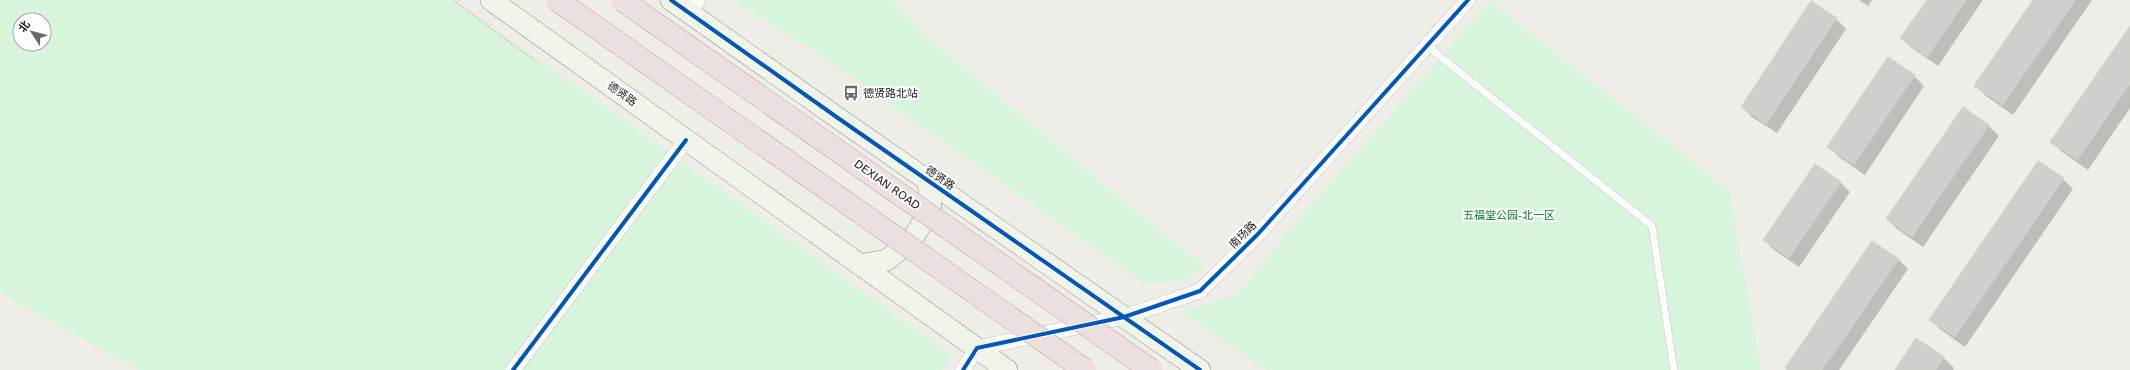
<svg xmlns="http://www.w3.org/2000/svg" width="2130" height="370" font-family="'DejaVu Sans','Noto Sans SC',sans-serif">
<rect width="100%" height="100%" fill="#eeede8"/>
<g fill="#d6f5dc" fill-rule="evenodd">
<path d="M0,0H449L574,84L951,355L943,370H138L0,293ZM20,20H44V44H20Z"/>
<path d="M738,0H892L923,34L1126,203L1206,267C1190,284 1164,281 1142,282L808,47L739,5Z"/>
<polygon points="1490,1 1729,191 1761,370 1266,370 1181,312 1239,293 1286,233"/>
</g>
<g fill="#0003">
<polygon points="1859,0 1872,0 1868,6"/>
<polygon points="1928,0 1983,0 1938,66 1912,48 1902,38"/>
<polygon points="2035,0 2092,0 2013,115 1986,96 1976,86"/>
<polygon points="1836,19 1846,29 1777,133 1752,117 1742,107"/>
<polygon points="2130,27 2130,108 2088,170 2062,152 2052,142"/>
<polygon points="1914,76 1924,86 1865,175 1839,157 1829,147"/>
<polygon points="1989,126 1999,136 1923,247 1897,229 1887,219"/>
<polygon points="2063,179 2073,189 1965,347 1941,330 1931,320"/>
<polygon points="1840,182 1850,192 1799,267 1774,250 1764,240"/>
<polygon points="1898,259 1908,269 1839,370 1788,370"/>
<polygon points="1916,340 1944,358 1954,368 1953,370 1896,370"/>
</g>
<g fill="#d0cfcb" stroke="#d1cfc9">
<polygon points="1927,0 1966,0 1927,57 1900,38"/>
<polygon points="2033,0 2075,0 2003,105 1974,86"/>
<polygon points="1811,1 1837,18 1766,124 1741,107"/>
<polygon points="2130,26 2130,84 2077,160 2050,142"/>
<polygon points="1888,57 1915,75 1854,165 1827,147"/>
<polygon points="1963,107 1989,125 1912,237 1886,219"/>
<polygon points="2038,161 2064,178 1955,337 1929,320"/>
<polygon points="1815,164 1841,182 1789,258 1763,240"/>
<polygon points="1872,241 1899,259 1822,370 1788,370 1785,368"/>
<polygon points="1916,338 1944,357 1936,370 1895,370"/>
</g>
<g fill="none" stroke-linecap="round" stroke-linejoin="round">
<g stroke="#c7c6c4" stroke-width="8">
<polyline id="lane" points="1427,46 1652,226 1674,370"/>
</g>
<g stroke="#c7c6c4" stroke-width="16">
<g id="street">
<polyline points="689,13 698,0"/>
<polyline points="513,370 686,140"/>
<polyline points="963,370 977,348 1124,317 1200,291 1258,234 1468,0"/>
</g>
</g>
<g stroke="#92997f" stroke-width="22">
<g id="secondary">
<polyline points="491,0 1007,370"/>
<polyline points="671,0 838,118 1200,370"/>
<polyline points="860,265 887,260 913,238 931,209 928,181"/>
</g>
</g>
<polyline stroke="#d7ccc7" stroke-width="2.5" stroke-dasharray="2 2" stroke-linecap="butt" points="453,0 537,62"/>
<use href="#lane" stroke="#fcfcfc" stroke-width="7"/>
<use href="#street" stroke="#fcfcfc" stroke-width="15"/>
<use href="#secondary" stroke="#f1f4eb" stroke-width="21"/>
<g stroke="#c49fa2" stroke-width="23" stroke-linecap="butt">
<g id="highway-bridge">
<polyline points="557,0 1085,370"/>
<polyline points="622,0 1151,370"/>
</g>
</g>
<use href="#highway-bridge" stroke="#ebdfdf" stroke-width="22"/>
<g stroke="#fff" stroke-width="6">
<g id="cycleway">
<polyline points="671,0 838,118 1200,370"/>
<polyline points="513,370 686,140"/>
<polyline points="963,370 977,348 1124,317 1200,291 1258,234 1468,0"/>
</g>
</g>
<use href="#cycleway" stroke="#0057b8" stroke-width="4"/>
</g>
<defs>
<g id="bus-bare" transform="scale(1.2)"><path d="M-5-6H5V4H4V6H2V4H-2V6H-4V4H-5ZM-3.5-4V0h7V-4ZM-3.5 1.2v1.5H-2V1.2ZM2 1.2v1.5H3.5V1.2Z" fill="#686866" stroke="#fff" stroke-width="2.5" paint-order="stroke"/></g>
</defs>
<g fill-rule="evenodd">
<use href="#bus-bare" x="851" y="93"/>
</g>
<g text-anchor="middle" dominant-baseline="central" stroke-width="4" stroke-linejoin="round" paint-order="stroke">
<g font-size="11" fill="#202020" stroke="#fff" text-anchor="start">
<text x="863" y="93">德贤路北站</text>
</g>
<g font-size="11" fill="#202020" stroke="#fff">
<text transform="translate(622 94) rotate(36)">德贤路</text>
<text transform="translate(940 178) rotate(35)">德贤路</text>
<text transform="translate(887 185) rotate(35)">DEXIAN ROAD</text>
<text transform="translate(1243 235) rotate(-45)">南场路</text>
</g>
<g font-size="11" fill="#09822c" stroke="#fff">
<text x="1509" y="215">五福堂公园-北一区</text>
</g>
</g>
<g transform="translate(32 32) rotate(306)"><circle r="19" fill="#ffffff" stroke="#a6a6a6"/>
<path d="M0-3L7 15L0 10L-7 15Z" fill="#686866"/>
<text y="-6" font-size="11" font-weight="bold" text-anchor="middle" fill="#202020">北</text>
</g>
</svg>
